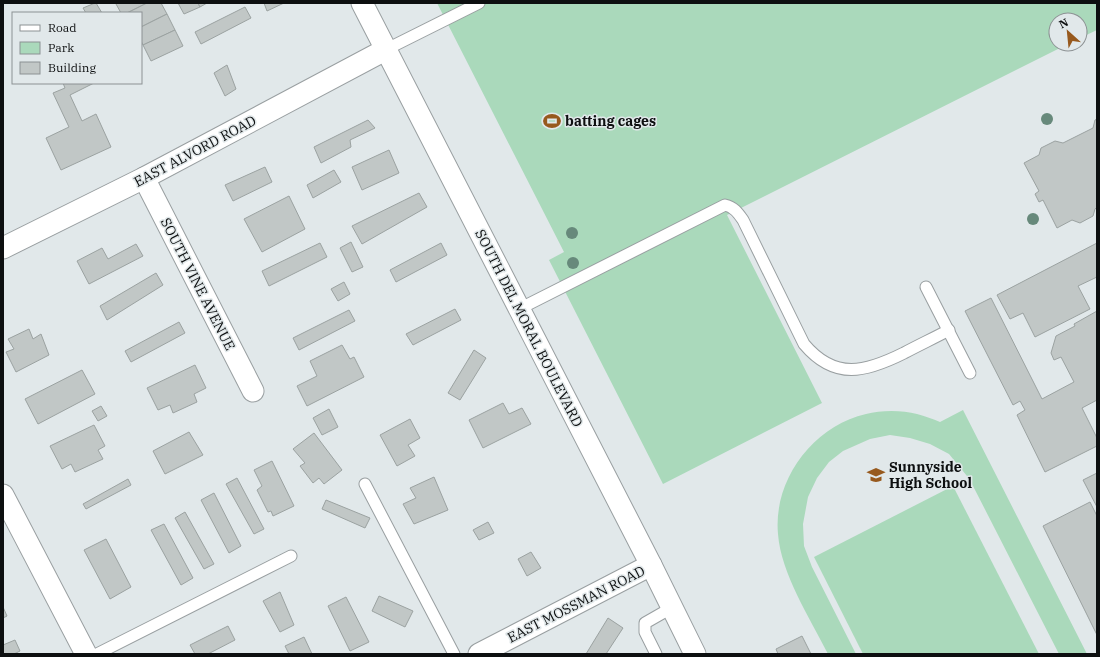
<svg xmlns="http://www.w3.org/2000/svg" width="1100" height="657" font-family="'IBM Plex Serif',serif">
<rect width="100%" height="100%" fill="#e1e8ea"/>
<g fill="#aad9bb">
<polygon points="437,3 1097,3 1097,30 1080,38 1080,20 1056,20 1056,44 1068,44 727,215 822,403 663,484 549,260 564,252"/>
<path d="M963,410L1087,654H1059L973,486L967,476L949,454L930,444L910,438L890,435L870,439L843,451L829,462L817,478L808,497L803,524L804,546L812,567L856,654H828C810,618 781,574 778,534C773,480 813,426 866,414C881,410 902,410 917,414C925,416 933,419 940,422Z"/>
<polygon points="953,486 1039,654 863,654 814,557"/>
</g>
<g fill="#c1c7c6" stroke="#9ba2a1">
<polygon points="95,3 96,3 102,13 86,13 83,8"/>
<polygon points="117,3 147,3 127,13 121,13 116,4"/>
<polygon points="147,3 161,3 167,14 141,27 141,13 127,13"/>
<polygon points="178,3 198,3 200,7 184,14"/>
<polygon points="198,3 207,3 200,7"/>
<polygon points="264,3 284,3 267,11"/>
<polygon points="245,7 251,18 201,44 195,32"/>
<polygon points="167,14 175,30 143,45 141,41 141,27"/>
<polygon points="175,30 183,46 151,61 143,45"/>
<polygon points="227,65 236,89 225,96 214,73"/>
<polygon points="63,83 94,83 70,95 82,121 96,114 111,147 61,170 46,138 69,127 53,93 65,88"/>
<polygon points="1097,119 1097,207 1095,209 1093,216 1080,223 1072,220 1057,228 1043,200 1039,202 1035,194 1039,191 1024,163 1039,155 1041,148 1055,141 1063,143 1093,128 1095,120"/>
<polygon points="368,120 375,128 350,140 351,147 321,163 314,147"/>
<polygon points="389,150 399,173 362,190 352,167"/>
<polygon points="265,167 272,182 233,201 225,185"/>
<polygon points="334,170 341,182 313,198 307,185"/>
<polygon points="419,193 427,207 362,244 352,226"/>
<polygon points="289,196 305,229 262,252 244,219"/>
<polygon points="351,242 363,267 352,272 340,248"/>
<polygon points="320,243 327,257 269,286 262,271"/>
<polygon points="441,243 447,255 396,282 390,270"/>
<polygon points="1097,243 1097,277 1078,286 1090,309 1035,337 1023,313 1010,319 997,295"/>
<polygon points="136,244 143,256 89,284 77,261 102,248 108,259"/>
<polygon points="156,273 163,285 107,320 100,306"/>
<polygon points="344,282 350,294 338,301 331,289"/>
<polygon points="991,298 1042,399 1074,382 1061,357 1054,360 1051,353 1056,336 1075,326 1074,324 1097,311 1097,400 1082,408 1097,438 1097,446 1045,472 1017,415 1025,410 1020,401 1013,405 965,311"/>
<polygon points="455,309 461,320 413,345 406,334"/>
<polygon points="349,310 355,321 299,350 293,338"/>
<polygon points="179,322 185,333 131,362 125,351"/>
<polygon points="29,329 33,339 41,334 49,355 16,372 6,352 14,349 8,339"/>
<polygon points="342,345 350,359 354,357 364,377 307,406 297,386 317,376 310,361"/>
<polygon points="474,350 486,358 460,400 448,393"/>
<polygon points="195,365 206,388 194,394 197,402 173,413 170,405 158,410 147,388"/>
<polygon points="82,370 95,394 38,424 25,399"/>
<polygon points="503,403 509,414 522,408 531,424 483,448 469,420"/>
<polygon points="101,406 107,416 98,421 92,411"/>
<polygon points="329,409 338,427 322,435 313,418"/>
<polygon points="410,419 420,438 408,445 415,456 397,466 380,435"/>
<polygon points="94,425 105,446 98,450 103,459 75,472 71,464 62,469 50,446"/>
<polygon points="189,432 203,455 165,474 153,451"/>
<polygon points="314,433 342,470 324,484 319,478 313,483 300,466 305,463 293,449"/>
<polygon points="272,461 294,506 273,516 271,511 268,512 257,490 262,486 254,470"/>
<polygon points="1097,473 1097,507 1083,480"/>
<polygon points="434,477 448,510 414,524 403,504 416,498 410,488"/>
<polygon points="237,478 264,529 254,534 226,484"/>
<polygon points="128,479 131,485 86,509 83,504"/>
<polygon points="214,493 241,546 229,553 201,500"/>
<polygon points="326,500 370,518 365,528 322,509"/>
<polygon points="1090,502 1097,516 1097,635 1043,526"/>
<polygon points="185,512 214,564 204,569 175,518"/>
<polygon points="488,522 494,533 479,540 473,530"/>
<polygon points="164,524 193,578 181,585 151,530"/>
<polygon points="106,539 131,587 110,599 84,550"/>
<polygon points="531,552 541,568 527,576 518,559"/>
<polygon points="280,592 294,625 280,632 263,601"/>
<polygon points="379,596 413,611 405,627 372,611"/>
<polygon points="346,597 369,642 350,651 328,606"/>
<polygon points="3,607 7,616 3,618"/>
<polygon points="608,618 623,628 606,654 586,654"/>
<polygon points="228,626 235,640 208,654 195,654 190,645"/>
<polygon points="802,636 811,654 778,654 776,649"/>
<polygon points="304,637 312,654 289,654 285,646"/>
<polygon points="15,640 20,651 14,654 3,654 3,645"/>
</g>
<g fill="none" stroke-linecap="round" stroke-linejoin="round">
<g stroke="#999fa1" stroke-width="13">
<g id="lane">
<polyline points="385,50 479,3"/>
<polyline points="926,287 970,373"/>
<path d="M519,309L725,205C734,207 738,213 743,220L804,344C835,381 866,372 904,353C919,345 934,338 949,330"/>
<polyline points="365,484 454,654"/>
<polyline points="97,654 291,556"/>
<polyline points="656,654 645,632 645,623 673,607"/>
</g>
</g>
<g stroke="#999fa1" stroke-width="23">
<g id="street">
<polyline points="362,3 651,565 695,654"/>
<polyline points="144,178 253,391"/>
<polyline points="3,248 144,178 385,50"/>
<polyline points="3,495 86,654"/>
<polyline points="479,654 651,565"/>
</g>
</g>
<use href="#lane" stroke="#fff" stroke-width="11"/>
<use href="#street" stroke="#fff" stroke-width="21"/>
</g>
<g fill="#67897b">
<circle cx="1047" cy="119" r="6"/>
<circle cx="1033" cy="219" r="6"/>
<circle cx="572" cy="233" r="6"/>
<circle cx="573" cy="263" r="6"/>
</g>
<defs>
<g id="stadium-bare" transform="scale(1.38)"><path d="M0-5a6.5 5 0 1 0 0 10a6.5 5 0 1 0 0-10ZM-3.5-1.8h7v3.6h-7Z" fill="#97591d" stroke="#e1e8ea" stroke-width="2.5" paint-order="stroke"/></g>
<g id="school-bare" transform="scale(1.38)"><path d="M0-5L7-2L0 1L-7-2ZM-4 1L0 2.5L4 1V4Q0 6-4 4Z" fill="#97591d" stroke="#e1e8ea" stroke-width="2.5" paint-order="stroke"/></g>
</defs>
<g fill-rule="evenodd">
<use href="#stadium-bare" x="552" y="121"/>
<use href="#school-bare" x="876" y="475"/>
</g>
<g text-anchor="middle" dominant-baseline="central" stroke-width="3" stroke-linejoin="round" paint-order="stroke">
<g font-size="14" font-weight="bold" fill="#0d0f10" stroke="#e1e8ea" text-anchor="start">
<text x="565" y="121">batting cages</text>
<text x="889" y="467">Sunnyside<tspan x="889" dy="16">High School</tspan></text>
</g>
<g font-size="14" fill="#0d0f10" stroke="#e1e8ea">
<text transform="translate(195 151) rotate(-28)">EAST ALVORD ROAD</text>
<text transform="translate(198 284) rotate(63)">SOUTH VINE AVENUE</text>
<text transform="translate(529 328) rotate(63)">SOUTH DEL MORAL BOULEVARD</text>
<text transform="translate(576 604) rotate(-27)">EAST MOSSMAN ROAD</text>
</g>
</g>
<rect width="1100" height="657" fill="none" stroke="#0d0f10" stroke-width="8"/>
<rect x="12" y="12" width="130" height="72" fill="#e1e8ea" stroke="#8c9193"/>
<rect x="20" y="25" width="20" height="6" fill="#ffffff" stroke="#8c9193"/>
<text x="48" y="32" font-size="12" fill="#0d0f10">Road</text>
<rect x="20" y="42" width="20" height="12" fill="#aad9bb" stroke="#8c9193"/>
<text x="48" y="52" font-size="12" fill="#0d0f10">Park</text>
<rect x="20" y="62" width="20" height="12" fill="#c1c7c6" stroke="#8c9193"/>
<text x="48" y="72" font-size="12" fill="#0d0f10">Building</text>
<g transform="translate(1068 32) rotate(333)"><circle r="19" fill="#e1e8ea" stroke="#8c9193"/>
<path d="M0-3L7 15L0 10L-7 15Z" fill="#97591d"/>
<text y="-6" font-size="11" font-weight="bold" text-anchor="middle" fill="#0d0f10">N</text>
</g>
</svg>
